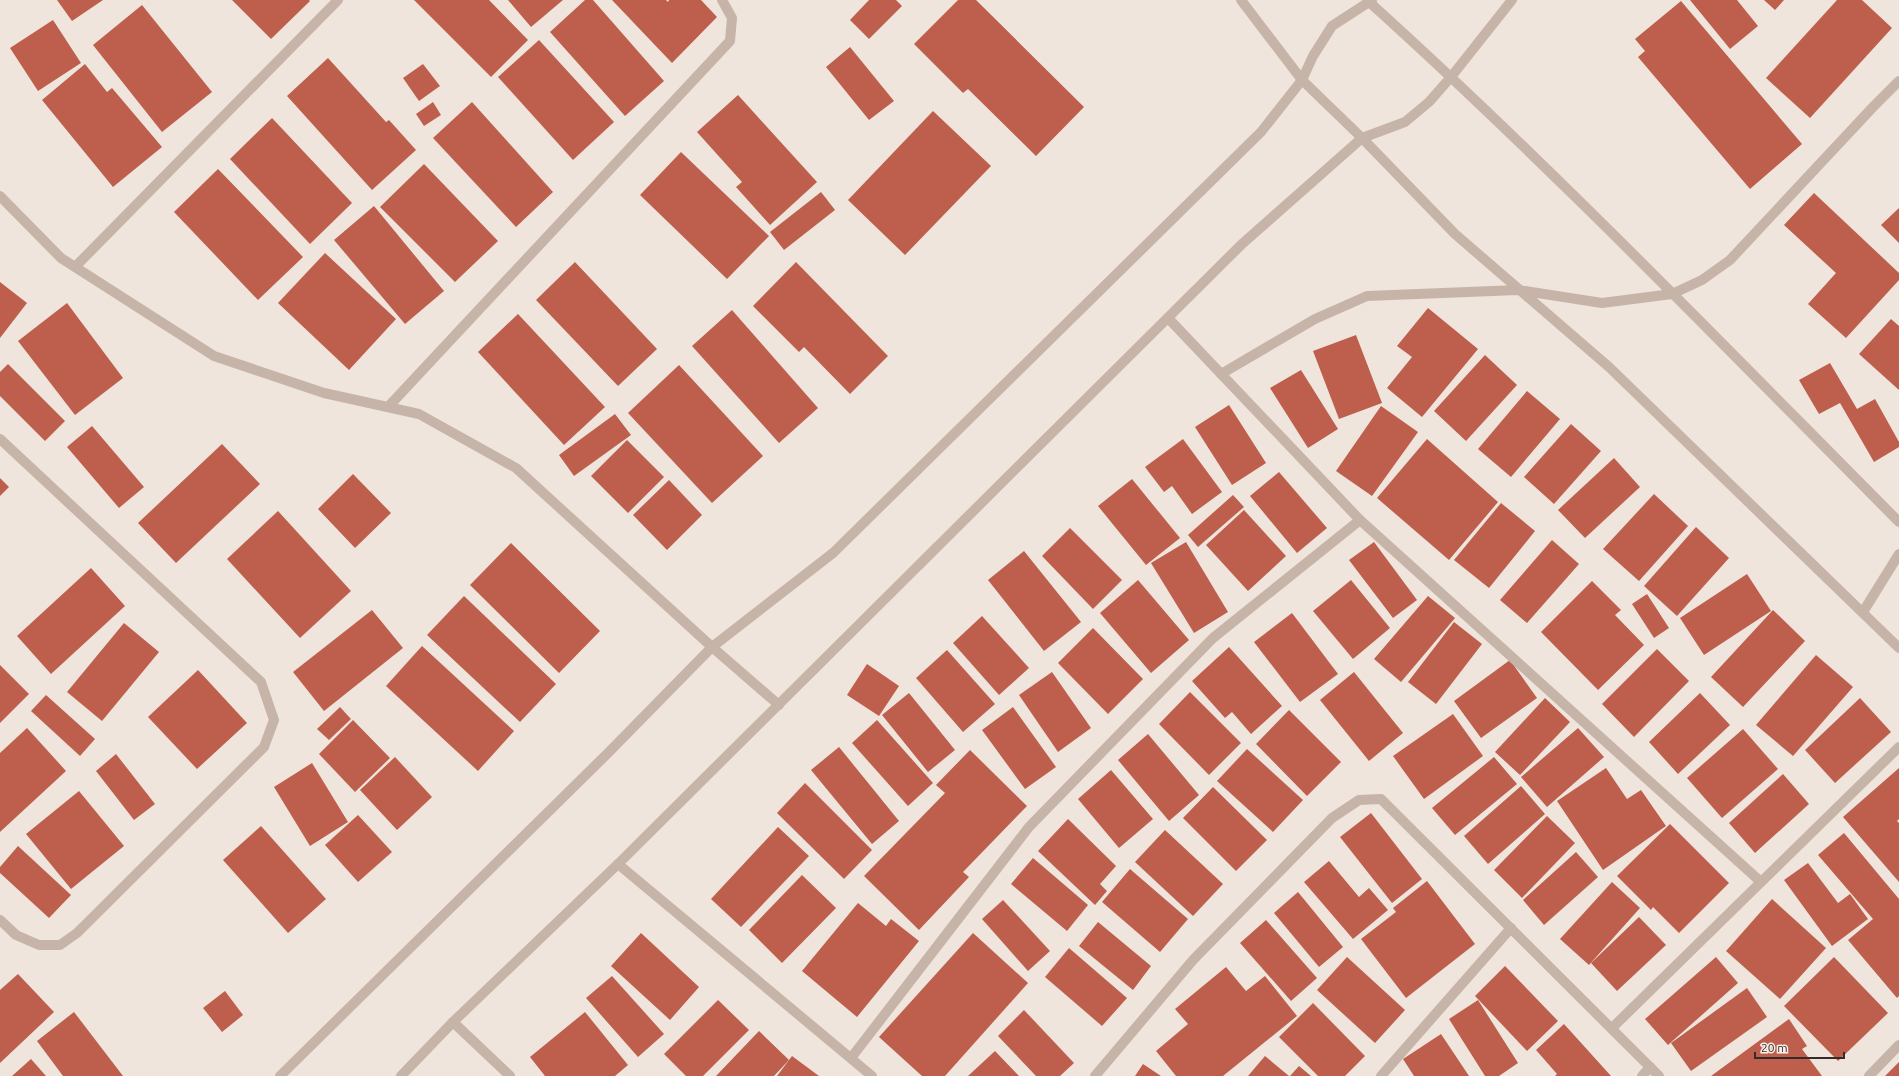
<svg xmlns="http://www.w3.org/2000/svg" width="1899" height="1076" font-family="Ubuntu,sans-serif">
<rect width="100%" height="100%" fill="#f0e5dc"/>
<g fill="#bd5f4c">
<polygon points="57,0 103,0 72,21"/>
<polygon points="232,0 309,0 310,1 271,39"/>
<polygon points="414,0 489,0 528,40 491,77"/>
<polygon points="508,0 563,0 531,27"/>
<polygon points="585,0 593,0 664,81 625,116 550,32"/>
<polygon points="612,0 666,0 668,2 669,0 701,0 717,17 672,63"/>
<polygon points="869,0 896,0 902,6 869,39 850,20"/>
<polygon points="958,0 976,0 1084,107 1036,156 968,89 963,93 914,44"/>
<polygon points="1690,0 1737,0 1758,26 1730,49"/>
<polygon points="1764,0 1784,0 1775,10"/>
<polygon points="1837,0 1862,0 1892,28 1810,118 1766,78"/>
<polygon points="1681,1 1802,144 1750,189 1638,57 1645,51 1635,39"/>
<polygon points="142,5 212,92 162,132 93,45"/>
<polygon points="53,20 81,63 38,91 10,48"/>
<polygon points="539,40 614,122 573,160 498,77"/>
<polygon points="850,47 894,101 869,120 826,67"/>
<polygon points="328,58 386,122 389,120 416,150 372,190 287,96"/>
<polygon points="85,64 107,92 112,88 162,147 113,187 42,100"/>
<polygon points="423,64 440,86 419,101 403,78"/>
<polygon points="738,95 817,182 770,225 736,187 742,182 697,132"/>
<polygon points="433,102 441,115 424,126 416,114"/>
<polygon points="472,102 553,192 516,227 433,138"/>
<polygon points="933,111 991,166 905,255 848,200"/>
<polygon points="272,118 352,203 310,244 230,159"/>
<polygon points="681,152 769,236 727,279 640,195"/>
<polygon points="424,164 498,241 455,282 380,207"/>
<polygon points="218,169 303,257 258,300 174,212"/>
<polygon points="821,192 835,210 784,250 770,232"/>
<polygon points="1814,193 1899,273 1899,280 1846,338 1808,304 1836,273 1784,225"/>
<polygon points="374,206 444,291 405,324 334,240"/>
<polygon points="1899,208 1899,243 1881,225"/>
<polygon points="325,253 396,319 349,370 278,303"/>
<polygon points="575,262 657,349 618,386 536,300"/>
<polygon points="796,262 888,356 850,394 804,347 799,352 753,306"/>
<polygon points="0,282 27,303 0,338"/>
<polygon points="67,303 123,378 75,415 18,341"/>
<polygon points="1428,308 1478,349 1422,417 1387,388 1412,357 1397,346"/>
<polygon points="732,310 818,408 779,443 692,346"/>
<polygon points="518,314 605,407 564,445 478,352"/>
<polygon points="1891,319 1899,326 1899,390 1859,354"/>
<polygon points="1356,335 1382,403 1339,419 1313,351"/>
<polygon points="1485,355 1517,385 1466,441 1434,411"/>
<polygon points="1830,363 1857,409 1875,399 1899,442 1899,447 1874,462 1840,403 1819,414 1799,380"/>
<polygon points="8,364 65,421 45,441 0,396 0,372"/>
<polygon points="679,365 763,456 712,503 628,413"/>
<polygon points="1301,370 1338,429 1308,448 1270,388"/>
<polygon points="1527,391 1560,419 1511,477 1478,449"/>
<polygon points="1229,405 1266,463 1232,485 1195,427"/>
<polygon points="1381,406 1418,432 1372,496 1336,471"/>
<polygon points="615,414 631,435 574,476 559,455"/>
<polygon points="1571,424 1601,451 1554,504 1524,477"/>
<polygon points="92,426 144,487 119,508 67,447"/>
<polygon points="1183,439 1222,492 1192,514 1172,486 1164,492 1145,467"/>
<polygon points="1427,439 1498,502 1449,560 1377,498"/>
<polygon points="627,440 664,477 628,513 591,476"/>
<polygon points="222,444 260,484 176,563 138,523"/>
<polygon points="1614,458 1640,487 1585,538 1558,510"/>
<polygon points="1279,472 1327,528 1297,553 1250,496"/>
<polygon points="353,474 391,513 355,548 318,509"/>
<polygon points="0,478 9,487 0,496"/>
<polygon points="1132,479 1180,538 1146,565 1098,506"/>
<polygon points="669,480 702,515 667,550 633,515"/>
<polygon points="1654,494 1688,526 1639,581 1603,549"/>
<polygon points="1233,495 1244,507 1198,547 1188,535"/>
<polygon points="1501,503 1535,531 1489,588 1454,560"/>
<polygon points="1244,510 1286,556 1248,591 1206,545"/>
<polygon points="278,511 351,591 300,638 227,559"/>
<polygon points="1696,527 1729,558 1677,616 1644,586"/>
<polygon points="1070,528 1122,580 1093,609 1042,556"/>
<polygon points="1552,540 1579,564 1527,623 1500,600"/>
<polygon points="1186,542 1228,612 1194,633 1151,563"/>
<polygon points="1374,542 1417,600 1393,618 1349,560"/>
<polygon points="511,543 600,631 559,673 470,585"/>
<polygon points="1024,551 1081,622 1044,651 988,580"/>
<polygon points="91,568 125,606 51,674 17,636"/>
<polygon points="1747,574 1771,611 1704,655 1680,618"/>
<polygon points="1138,580 1189,640 1151,673 1100,613"/>
<polygon points="1351,580 1390,628 1353,659 1313,611"/>
<polygon points="1592,581 1621,610 1615,615 1644,645 1598,690 1541,632"/>
<polygon points="1647,594 1669,628 1654,638 1632,604"/>
<polygon points="464,596 556,684 520,722 427,635"/>
<polygon points="1428,596 1455,618 1401,682 1374,659"/>
<polygon points="372,610 403,648 324,711 293,672"/>
<polygon points="1773,610 1805,641 1743,707 1711,677"/>
<polygon points="1292,613 1338,674 1300,702 1254,642"/>
<polygon points="982,616 1029,668 999,695 953,643"/>
<polygon points="1454,622 1482,644 1436,704 1408,682"/>
<polygon points="124,623 159,652 102,721 67,692"/>
<polygon points="1093,628 1143,679 1108,714 1058,663"/>
<polygon points="422,646 514,731 478,771 386,686"/>
<polygon points="1229,647 1282,706 1251,734 1232,712 1225,718 1192,681"/>
<polygon points="1657,649 1689,681 1634,737 1602,704"/>
<polygon points="947,650 995,704 963,732 916,678"/>
<polygon points="1816,655 1853,687 1793,756 1756,725"/>
<polygon points="1510,660 1537,698 1481,738 1454,701"/>
<polygon points="867,664 899,686 879,716 847,695"/>
<polygon points="0,665 29,694 0,723"/>
<polygon points="198,670 247,723 197,769 148,717"/>
<polygon points="1052,672 1091,728 1058,752 1019,695"/>
<polygon points="1354,672 1403,733 1369,761 1320,700"/>
<polygon points="1190,692 1241,743 1209,775 1159,724"/>
<polygon points="909,693 955,750 928,772 882,715"/>
<polygon points="1700,693 1730,725 1678,774 1649,742"/>
<polygon points="46,695 95,739 80,756 31,711"/>
<polygon points="1545,698 1570,722 1520,775 1495,752"/>
<polygon points="1860,698 1891,732 1835,783 1805,750"/>
<polygon points="340,707 351,719 329,740 317,729"/>
<polygon points="1013,707 1056,767 1025,789 982,730"/>
<polygon points="1289,710 1341,762 1307,796 1256,744"/>
<polygon points="1453,714 1483,756 1424,799 1393,756"/>
<polygon points="353,720 390,758 355,792 319,754"/>
<polygon points="877,720 933,783 908,806 852,743"/>
<polygon points="27,728 66,771 0,832 0,753"/>
<polygon points="1578,728 1604,757 1547,807 1521,777"/>
<polygon points="1743,729 1778,769 1722,818 1687,778"/>
<polygon points="1148,734 1199,795 1169,821 1118,760"/>
<polygon points="839,747 899,821 872,844 811,770"/>
<polygon points="1247,749 1303,800 1273,832 1217,781"/>
<polygon points="970,750 1027,806 963,872 969,877 919,930 864,876 945,793 936,785"/>
<polygon points="116,754 155,804 134,820 96,771"/>
<polygon points="395,757 432,797 397,830 360,790"/>
<polygon points="1494,757 1517,784 1455,835 1432,808"/>
<polygon points="312,763 348,822 310,846 274,787"/>
<polygon points="1606,768 1627,799 1641,790 1666,826 1603,870 1557,801"/>
<polygon points="1899,768 1899,819 1897,821 1899,823 1899,882 1843,817"/>
<polygon points="1111,770 1153,819 1119,848 1078,799"/>
<polygon points="1783,774 1809,804 1755,853 1729,823"/>
<polygon points="805,783 872,850 844,879 777,813"/>
<polygon points="1521,786 1545,814 1488,864 1464,836"/>
<polygon points="1213,787 1267,840 1236,871 1183,818"/>
<polygon points="79,791 124,846 71,889 26,834"/>
<polygon points="1371,813 1422,879 1392,903 1340,837"/>
<polygon points="358,815 392,852 358,882 325,845"/>
<polygon points="1547,816 1575,843 1522,898 1494,870"/>
<polygon points="1068,819 1116,866 1100,884 1107,891 1095,905 1038,851"/>
<polygon points="1670,824 1729,883 1679,933 1653,907 1651,910 1617,876"/>
<polygon points="261,826 326,899 288,933 223,860"/>
<polygon points="778,827 809,856 741,927 711,899"/>
<polygon points="1165,830 1223,884 1193,916 1135,862"/>
<polygon points="1844,833 1899,899 1899,996 1897,998 1848,940 1873,919 1818,855"/>
<polygon points="18,846 71,895 49,918 0,873 0,867"/>
<polygon points="1576,852 1598,877 1544,925 1523,900"/>
<polygon points="1033,858 1088,905 1067,931 1011,884"/>
<polygon points="1329,861 1359,897 1369,888 1388,910 1353,939 1304,882"/>
<polygon points="1808,863 1838,903 1850,894 1868,919 1832,946 1784,880"/>
<polygon points="1130,869 1188,919 1160,952 1102,902"/>
<polygon points="802,875 836,908 782,963 749,930"/>
<polygon points="1427,881 1475,944 1406,998 1361,939 1396,912 1393,908"/>
<polygon points="1612,882 1640,908 1589,965 1560,939"/>
<polygon points="1298,892 1343,947 1319,967 1274,913"/>
<polygon points="1772,899 1826,948 1780,999 1726,951"/>
<polygon points="1003,900 1050,951 1028,971 982,919"/>
<polygon points="858,903 886,926 891,919 919,941 857,1017 802,971"/>
<polygon points="1639,917 1666,945 1617,991 1591,963"/>
<polygon points="1266,920 1317,978 1291,1001 1240,943"/>
<polygon points="1098,922 1151,966 1133,990 1079,946"/>
<polygon points="641,933 699,987 670,1020 611,966"/>
<polygon points="973,933 1028,983 945,1076 922,1076 879,1037"/>
<polygon points="1069,948 1127,998 1102,1026 1045,977"/>
<polygon points="1347,957 1405,1010 1375,1043 1317,990"/>
<polygon points="1716,957 1738,983 1668,1045 1645,1019"/>
<polygon points="1834,957 1888,1013 1838,1061 1784,1006"/>
<polygon points="1505,966 1558,1021 1527,1051 1475,996"/>
<polygon points="1226,967 1246,991 1265,976 1297,1016 1223,1076 1176,1076 1156,1051 1188,1024 1175,1009"/>
<polygon points="18,974 54,1012 0,1063 0,990"/>
<polygon points="612,976 664,1034 638,1057 586,998"/>
<polygon points="1747,988 1767,1017 1691,1071 1671,1043"/>
<polygon points="225,991 243,1015 222,1032 203,1008"/>
<polygon points="718,1000 749,1030 703,1076 686,1076 664,1054"/>
<polygon points="1478,1000 1518,1063 1499,1076 1485,1076 1449,1019"/>
<polygon points="1313,1003 1365,1056 1345,1076 1318,1076 1279,1037"/>
<polygon points="1024,1010 1074,1063 1060,1076 1036,1076 998,1036"/>
<polygon points="74,1012 123,1076 63,1076 37,1041"/>
<polygon points="585,1012 628,1065 615,1076 545,1076 530,1057"/>
<polygon points="1789,1019 1807,1046 1802,1049 1822,1076 1711,1076"/>
<polygon points="1564,1024 1611,1076 1555,1076 1557,1074 1536,1050"/>
<polygon points="759,1031 789,1060 774,1076 716,1076"/>
<polygon points="1441,1034 1469,1076 1414,1076 1403,1059"/>
<polygon points="995,1051 1019,1076 968,1076"/>
<polygon points="792,1056 819,1076 777,1076"/>
<polygon points="1265,1056 1289,1076 1248,1076"/>
<polygon points="31,1059 46,1076 12,1076"/>
<polygon points="1899,1062 1899,1076 1885,1076"/>
<polygon points="1143,1064 1161,1076 1135,1076"/>
<polygon points="1299,1066 1311,1076 1290,1076"/>
</g>
<g fill="none" stroke-linecap="round" stroke-linejoin="round">
<g stroke="#c7b4a8" stroke-width="10">
<polyline points="1241,0 1302,80 1362,138 1455,234 1609,367 1899,648"/>
<path d="M1367,0C1551,166 1724,346 1899,522"/>
<polyline points="0,196 61,258 214,356 324,393 419,414 516,468 712,647 779,705"/>
<polyline points="75,267 338,0"/>
<polyline points="1168,318 1360,520 1761,882"/>
<polyline points="1221,374 1315,319 1367,296 1518,290 1602,303 1672,294 1702,280 1730,260 1873,107 1899,81"/>
<polyline points="388,407 730,41 732,18 722,0"/>
<polyline points="0,439 261,682 274,720 264,747 77,933 60,945 39,945 16,935 0,920"/>
<polyline points="1863,612 1899,554"/>
<polyline points="618,864 872,1076"/>
<polyline points="453,1022 510,1076"/>
<polyline points="1612,1028 1899,747"/>
<polyline points="851,1058 1029,827 1213,638 1360,520"/>
<polyline points="280,1076 608,753 712,647 833,553 1261,132 1302,80 1313,56 1332,26 1372,0"/>
<polyline points="401,1076 453,1022 618,864 1242,244 1362,138 1405,122 1429,102 1451,77 1512,0"/>
<polyline points="1095,1076 1193,960 1332,818 1359,800 1381,799 1659,1076"/>
<polyline points="1381,1076 1511,928"/>
<polyline points="1642,1076 1650,1067"/>
<polyline points="1869,1076 1899,1045"/>
</g>
</g>
<path d="M1755 1052v6h89v-6" fill="none" stroke="#352b28" stroke-width="2"/>
<text x="1761" y="1052" font-size="12" fill="#352b28" stroke="#f8efe7" stroke-width="3" paint-order="stroke">20 m</text>
</svg>
